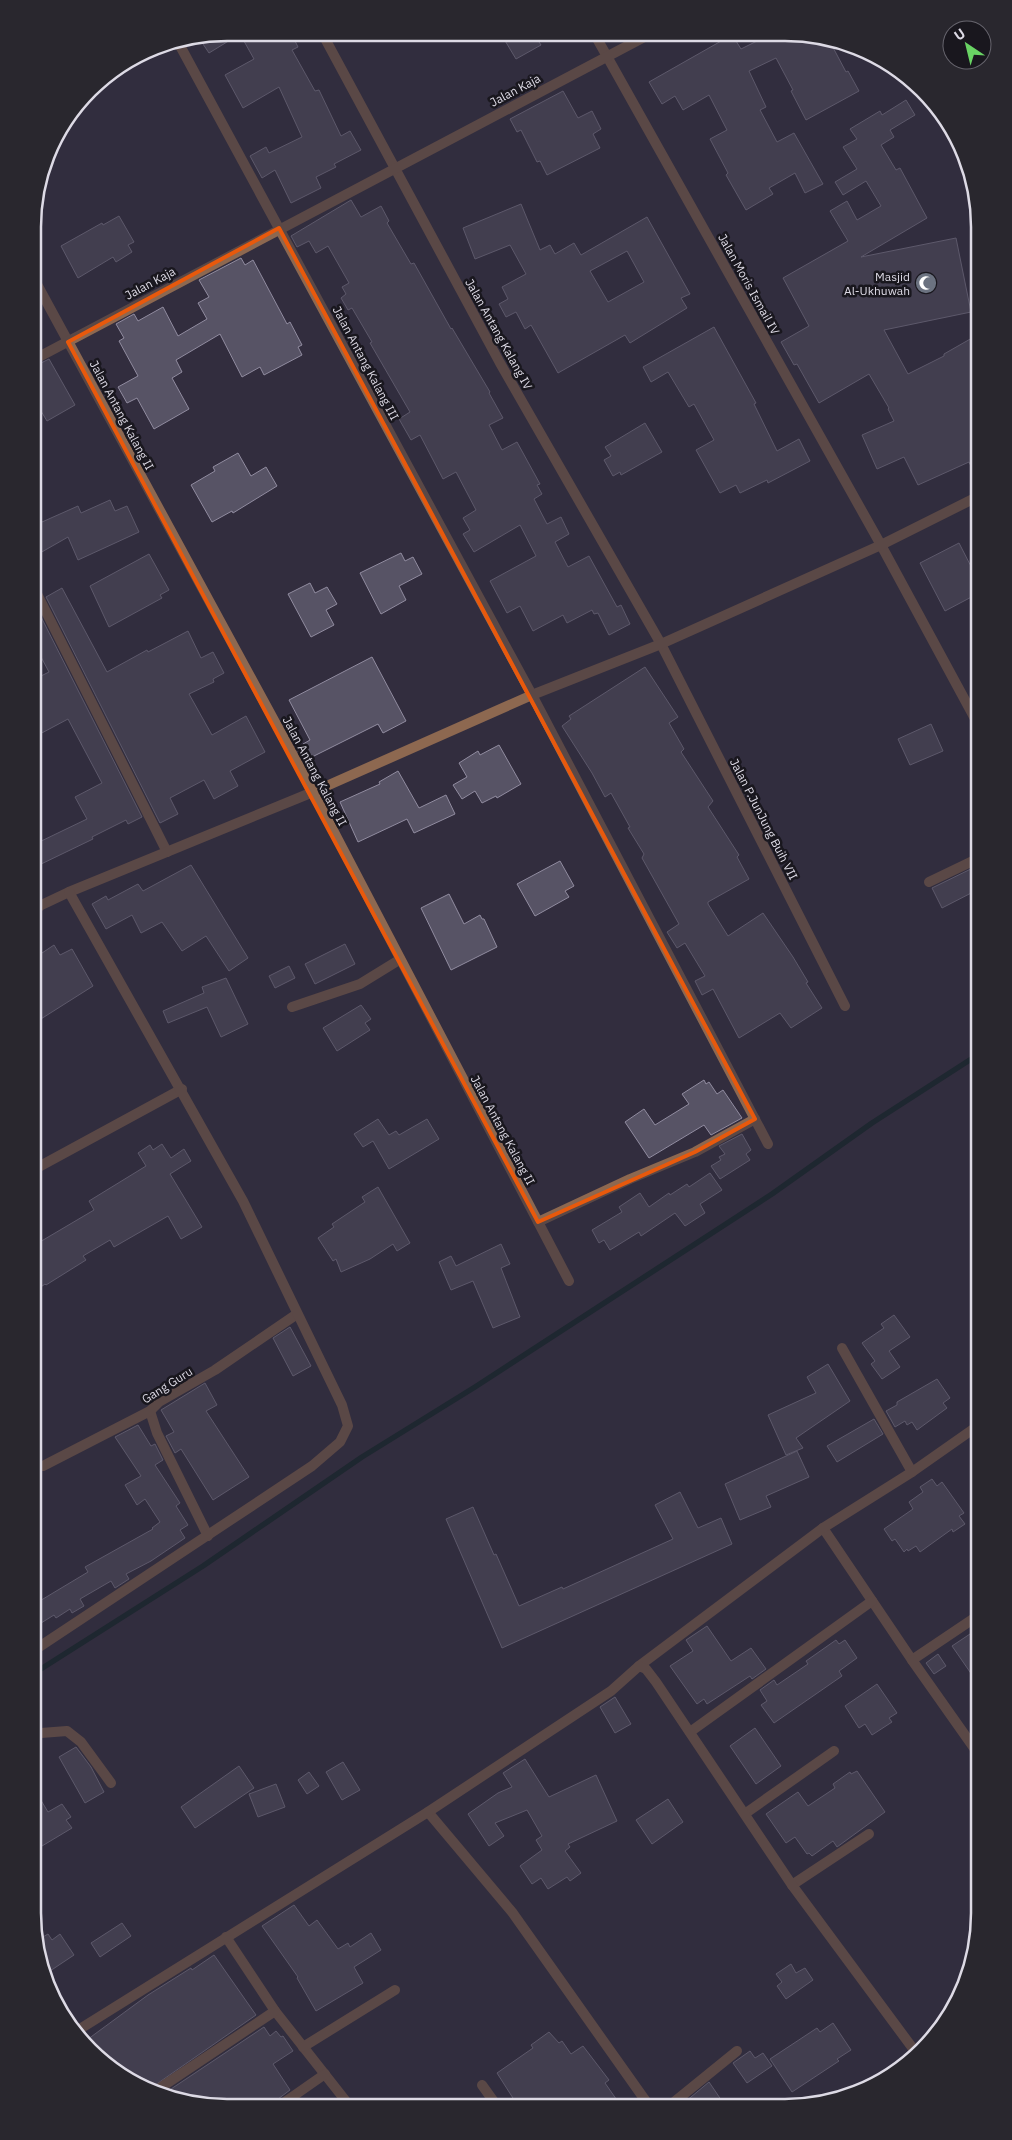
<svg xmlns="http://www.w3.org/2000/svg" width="1012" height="2140" font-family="'IBM Plex Sans',sans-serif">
<rect width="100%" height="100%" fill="#322d3e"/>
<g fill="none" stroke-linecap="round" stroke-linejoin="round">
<polyline stroke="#081f20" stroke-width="5.5" points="33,1674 203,1566 362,1457 475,1387 772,1194 872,1123 979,1054"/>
</g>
<g fill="#575365" stroke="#918ca0" fill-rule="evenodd">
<polygon points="227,32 291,33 298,47 292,50 315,91 319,90 341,136 350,131 361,150 334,164 336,167 316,177 321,188 291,203 275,170 262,178 250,156 266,147 269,153 302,137 279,87 243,108 225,75 254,59 240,34 209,53 199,38"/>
<polygon points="513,34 534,34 541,45 516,59 504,39"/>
<polygon points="730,36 733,36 741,49 767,36 813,36 816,44 828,38 846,72 848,71 859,91 806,120 791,91 793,90 776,58 749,71 766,107 760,110 777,142 794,133 823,184 805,193 795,173 769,188 773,194 746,210 726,175 728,173 710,139 727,130 709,95 683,110 675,96 662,104 649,82"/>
<polygon points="563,91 578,118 592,111 601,129 593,134 600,148 547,175 540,161 537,162 521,130 517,132 510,119"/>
<polygon points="906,100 915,115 890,130 894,137 881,145 896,170 900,168 927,218 861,257 956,238 971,312 884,330 908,374 944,356 944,354 979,334 979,483 969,462 918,485 904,457 877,469 862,435 894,421 888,409 889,408 869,374 819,403 797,364 794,365 781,342 809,326 783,278 848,241 830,211 847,201 857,220 881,206 866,181 843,195 835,182 857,169 843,147 857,139 850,129 880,111 882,115"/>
<polygon points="351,200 361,217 381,206 389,221 387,223 411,264 414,263 451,329 452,328 490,392 489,393 503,418 489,425 502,450 517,442 540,484 537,485 542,494 534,499 547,524 561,517 569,534 555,542 568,567 589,556 617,607 621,605 630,624 609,635 598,613 594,614 592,610 567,623 563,615 533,631 520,606 507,613 490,581 536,556 520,525 474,552 463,534 470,530 463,518 476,510 456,472 443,479 420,435 411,440 399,419 410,412 370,343 372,342 352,308 348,310 341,298 346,294 342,287 349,283 328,246 316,253 309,241 297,247 291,236"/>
<path d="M521,204L540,250L550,245L555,254L574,243L581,255L647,217L690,294L681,298L687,308L630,343L625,335L558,373L531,325L525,329L516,312L506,317L499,304L508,299L502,287L526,274L510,245L475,259L463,228ZM627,251L644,282L608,302L590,271Z"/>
<polygon points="119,216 134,242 128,245 132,252 116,262 113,257 78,278 61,246 102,223 103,225"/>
<polygon points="241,258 245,265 253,260 287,324 290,322 302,345 298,347 302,355 264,375 260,367 242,377 220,334 176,360 182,372 172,378 189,409 154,429 137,398 127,403 118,387 138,376 119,341 124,338 116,324 134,314 138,321 163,307 178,336 207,319 198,303 209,297 199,280"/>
<polygon points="714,327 756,403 754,404 777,451 799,439 810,461 768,483 767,480 740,493 736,485 720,493 696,450 714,440 694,404 689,407 668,372 651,382 643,367"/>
<polygon points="49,359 75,405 47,421 41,411 33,416 33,367"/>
<polygon points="645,423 662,452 621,475 620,472 613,476 604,460 611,456 605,447"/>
<polygon points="238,453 251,476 266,467 277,486 233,513 232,511 212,522 191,485 215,471 213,467"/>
<polygon points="110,500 115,511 127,506 139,532 78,560 68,537 33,557 33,526 78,506 81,513"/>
<polygon points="959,543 979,582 979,593 945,611 920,563"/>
<polygon points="401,553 405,561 413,557 422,574 399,586 406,600 381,614 360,573"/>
<polygon points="149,554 169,590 160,595 162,598 109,627 90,586"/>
<polygon points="310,583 315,593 327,587 337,604 326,610 334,625 311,637 288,594"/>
<polygon points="62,588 107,672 147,650 148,652 188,631 201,658 213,652 224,673 213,679 214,682 189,694 212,735 246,716 265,752 230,771 238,786 214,799 204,780 170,798 178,814 160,823 46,597"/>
<polygon points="34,603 142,817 128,824 126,820 92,837 93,839 37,866 33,857 33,845 87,819 75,797 102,783 68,719 38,735 33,726 33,680 49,672 33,642"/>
<polygon points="372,657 406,721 383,733 378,724 310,758 303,744 310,740 289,700"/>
<polygon points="645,667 678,717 669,723 684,749 681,752 713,801 708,807 739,855 737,857 749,879 708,902 708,904 728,936 763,913 793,957 808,982 806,983 822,1008 791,1028 780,1013 739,1038 713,989 702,995 695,981 705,976 685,943 677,948 667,932 679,924 642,858 644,854 628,828 630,827 611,793 605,797 592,773 562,726 571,719 569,716"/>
<polygon points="931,724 943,751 910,765 898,739"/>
<polygon points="499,745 521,784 497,798 496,796 482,803 475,791 462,799 453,785 467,777 459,763 478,751 480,755"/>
<polygon points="398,771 419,808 446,795 455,814 414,833 407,819 358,842 340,802 380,784 379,782"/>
<polygon points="560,861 574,886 565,891 569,897 535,916 517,884"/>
<polygon points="191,865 248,958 229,971 206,936 182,951 162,922 141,933 132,915 106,929 92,904 106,896 108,900 138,884 143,891"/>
<polygon points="979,865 979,889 942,908 932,888"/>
<polygon points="449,894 464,924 480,915 482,919 484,919 497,947 451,970 421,908"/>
<polygon points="345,944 355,964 315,984 305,964"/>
<polygon points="54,945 60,955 72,949 93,986 33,1024 33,959"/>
<polygon points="289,966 295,978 275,988 269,976"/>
<polygon points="226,978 248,1024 221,1037 207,1007 168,1023 163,1011 204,993 202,987"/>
<polygon points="361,1005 371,1019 365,1023 370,1030 337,1051 323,1028"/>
<polygon points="704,1080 706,1084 709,1082 717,1094 723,1090 742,1118 711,1135 704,1125 649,1158 625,1122 644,1109 655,1125 689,1104 682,1094"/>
<polygon points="378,1119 389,1135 396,1131 399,1135 427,1119 439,1139 389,1169 373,1141 363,1147 354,1134"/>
<polygon points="742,1134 751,1150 746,1154 750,1160 720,1179 711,1166 721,1160 719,1157 725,1154 719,1146"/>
<polygon points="162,1144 171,1158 184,1149 191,1161 170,1174 202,1227 181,1239 168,1216 114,1247 110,1240 83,1256 86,1260 46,1285 45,1284 38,1289 33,1281 33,1246 94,1210 89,1201 146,1166 138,1153 150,1145 153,1150"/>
<polygon points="710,1173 722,1190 700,1204 705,1213 685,1226 675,1213 641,1236 639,1232 610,1250 604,1240 599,1243 592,1230 622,1212 619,1207 640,1193 649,1207 669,1193 670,1195 687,1184 689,1187"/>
<polygon points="378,1187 410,1243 397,1251 393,1244 370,1259 341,1272 336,1259 333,1261 318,1238 334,1227 332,1224 365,1202 362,1197"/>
<polygon points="501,1244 510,1264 501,1268 520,1317 493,1328 473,1281 451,1290 439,1262 451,1256 456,1266"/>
<polygon points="894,1315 910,1337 889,1351 900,1367 882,1379 871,1364 875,1361 862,1343 884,1328 881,1324"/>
<polygon points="290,1327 311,1366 293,1376 273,1338"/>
<polygon points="828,1364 850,1401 796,1438 803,1448 786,1455 768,1415 816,1393 807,1377"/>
<polygon points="937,1379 950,1398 943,1403 947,1408 917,1430 912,1422 907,1425 905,1421 895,1427 886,1411 897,1405 897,1402"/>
<polygon points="205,1383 217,1405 206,1411 249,1477 213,1500 181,1449 175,1453 166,1436 174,1432 161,1410"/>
<polygon points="874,1419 883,1434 837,1462 827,1446"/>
<polygon points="138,1425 151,1446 155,1444 163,1460 155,1465 180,1503 176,1506 188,1525 180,1530 185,1538 151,1561 126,1574 129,1579 115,1588 111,1581 80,1599 84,1606 72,1613 70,1609 56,1618 54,1615 33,1628 33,1605 88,1572 85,1567 153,1529 152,1528 160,1522 145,1499 137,1505 125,1485 141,1476 115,1437"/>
<polygon points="797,1451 809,1477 766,1496 771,1507 740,1520 725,1484"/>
<polygon points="932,1479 937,1486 942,1482 964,1513 959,1516 965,1524 953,1532 952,1529 920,1552 916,1546 908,1551 907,1549 904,1552 895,1539 892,1541 884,1529 913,1509 909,1502 923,1492 920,1487"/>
<polygon points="680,1492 698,1528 721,1518 732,1544 502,1648 446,1519 473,1507 494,1555 496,1554 519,1606 562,1587 563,1589 673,1539 655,1505"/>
<polygon points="707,1626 731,1661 751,1648 766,1669 752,1679 750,1676 707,1704 704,1699 697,1704 670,1666 693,1651 686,1640"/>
<polygon points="979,1628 979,1685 952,1646"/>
<polygon points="836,1640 839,1644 845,1640 857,1658 839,1671 842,1676 774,1723 761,1705 767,1701 760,1690 774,1680 777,1685 808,1664 806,1661"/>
<polygon points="938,1654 946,1666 934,1674 926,1663"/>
<polygon points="877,1684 897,1713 889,1718 892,1722 872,1735 865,1724 859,1728 845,1706"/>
<polygon points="615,1697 631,1724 615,1733 600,1707"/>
<polygon points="755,1728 781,1766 756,1784 730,1746"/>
<polygon points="76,1747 91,1767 104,1792 85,1803 59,1757"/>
<polygon points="525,1759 549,1797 596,1775 617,1821 568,1844 570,1847 565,1851 581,1873 570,1881 567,1877 548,1889 541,1878 532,1884 520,1866 542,1850 536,1840 542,1836 527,1810 495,1823 504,1836 489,1846 468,1814 498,1793 512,1787 503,1773"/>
<polygon points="343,1762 360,1790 342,1800 326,1772"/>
<polygon points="239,1766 254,1788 195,1828 181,1807"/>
<polygon points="857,1771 885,1812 837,1847 833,1841 812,1856 809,1853 807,1854 795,1837 786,1843 766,1814 798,1792 808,1806 835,1788 833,1784 850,1772 851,1774"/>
<polygon points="309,1772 319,1786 307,1794 298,1780"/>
<polygon points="276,1784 285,1807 258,1817 249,1794"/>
<polygon points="33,1787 48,1812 62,1804 71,1817 66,1820 72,1828 37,1849 33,1841"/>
<polygon points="668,1799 683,1822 652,1844 636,1820"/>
<polygon points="294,1905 309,1926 317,1920 338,1949 348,1943 350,1947 371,1933 381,1950 354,1967 363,1983 316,2011 297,1978 298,1977 262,1926"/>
<polygon points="122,1923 131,1936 100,1957 91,1943"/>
<polygon points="48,1934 52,1940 60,1934 74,1955 44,1975 39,1964 36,1941"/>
<polygon points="214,1955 256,2015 148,2090 141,2087 99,2059 84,2042 148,1995 191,1968 192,1970"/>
<polygon points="791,1964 796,1973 805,1968 813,1980 786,1999 777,1986 782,1982 776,1974"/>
<polygon points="833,2023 851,2050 837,2059 839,2061 792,2092 770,2059 817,2028 820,2032"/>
<polygon points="264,2027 270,2036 276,2031 281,2037 283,2036 293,2051 273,2064 290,2090 278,2099 275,2104 190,2104 162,2095"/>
<polygon points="549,2032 559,2043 562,2041 571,2054 583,2046 609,2080 605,2083 621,2106 518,2106 497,2073 533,2048 531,2045"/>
<polygon points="750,2051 755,2058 763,2053 772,2066 747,2083 733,2063"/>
<polygon points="709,2082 726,2107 679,2107"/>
</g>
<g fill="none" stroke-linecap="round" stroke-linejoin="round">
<polyline stroke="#8d6850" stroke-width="9" points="979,277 975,250 979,242"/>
<g stroke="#8d6850" stroke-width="10">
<polyline points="322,33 500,363 661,644 845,1006"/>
<polyline points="595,35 881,545 979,726"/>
<polyline points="178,42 532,695 768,1144"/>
<polyline points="33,277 313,792 569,1281"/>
<polyline points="33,360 648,35"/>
<polyline points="33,586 167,852"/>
<polyline points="929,882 979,858"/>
<polyline points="33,895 39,907"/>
<polyline points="33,909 69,892 313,792 532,695 661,644 881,545 979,496"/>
<polyline points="292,1007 360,984 399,960"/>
<polyline points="33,1170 182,1089"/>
<polyline points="538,1222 630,1179 695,1152 755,1119"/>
<polyline points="842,1348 912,1472"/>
<polyline points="150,1411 157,1433 208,1536"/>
<polyline points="43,1466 150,1411 159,1402 215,1370 297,1314"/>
<polyline points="823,1528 912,1660 979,1615"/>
<polyline points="33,1651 312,1466 340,1442 348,1426 342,1405 243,1201 69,892"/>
<polyline points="912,1660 979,1755"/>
<polyline points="639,1666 823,1528 912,1472 979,1425"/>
<polyline points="690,1732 872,1601"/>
<polyline points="33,1737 41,1733 67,1731 81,1742 111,1783"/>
<polyline points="428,1812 512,1912 650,2107"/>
<polyline points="746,1813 834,1751"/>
<polyline points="792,1885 869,1834"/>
<polyline points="226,1937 275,2011 349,2105"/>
<polyline points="75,2032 428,1812 611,1691 639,1666 646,1669 656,1682 792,1885 917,2054"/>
<polyline points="303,2047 395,1990"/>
<polyline points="482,2085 497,2106"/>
<polyline points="154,2092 275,2011"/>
<polyline points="282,2104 325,2074"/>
<polyline points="668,2107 737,2051"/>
</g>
<polyline stroke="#8d6850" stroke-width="10" points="937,110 969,166"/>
</g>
<path d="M0 0H1012V2140H0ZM279,228L755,1119L695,1152L538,1222L68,342Z" fill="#322d3e" fill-opacity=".55" fill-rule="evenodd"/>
<path fill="none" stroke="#e8590c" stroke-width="4" stroke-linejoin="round" d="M279,228L755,1119L695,1152L538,1222L68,342Z"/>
<defs>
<g id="mosque-disc" transform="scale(1.125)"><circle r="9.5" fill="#6b7280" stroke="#19171e"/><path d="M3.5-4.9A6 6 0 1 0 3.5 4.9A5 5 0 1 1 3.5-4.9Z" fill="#fff"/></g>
</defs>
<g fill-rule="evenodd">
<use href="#mosque-disc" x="926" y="283"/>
</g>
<g text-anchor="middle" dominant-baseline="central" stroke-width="5" stroke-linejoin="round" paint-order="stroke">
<g font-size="12" fill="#dddae5" stroke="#19171e">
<text transform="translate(515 90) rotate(-28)">Jalan Kaja</text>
<text transform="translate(150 283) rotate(-28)">Jalan Kaja</text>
<text transform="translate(749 284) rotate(61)">Jalan Moris Ismail IV</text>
<text transform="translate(499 334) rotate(61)">Jalan Antang Kalang IV</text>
<text transform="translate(366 363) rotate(62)">Jalan Antang Kalang III</text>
<text transform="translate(122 415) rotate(62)">Jalan Antang Kalang II</text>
<text transform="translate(315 771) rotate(62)">Jalan Antang Kalang II</text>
<text transform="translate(764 819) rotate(63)">Jalan P.JunJung Buih VII</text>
<text transform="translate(503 1130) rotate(62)">Jalan Antang Kalang II</text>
<text transform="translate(167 1385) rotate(-32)">Gang Guru</text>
</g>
<g font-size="12" fill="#dddae5" stroke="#19171e" text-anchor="end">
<text x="910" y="276">Masjid<tspan x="910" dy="14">Al-Ukhuwah</tspan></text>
</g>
</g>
<path d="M0 0H1012V2140H0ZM227 41H785A186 186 0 0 1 971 227V1913A186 186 0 0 1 785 2099H227A186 186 0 0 1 41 1913V227A186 186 0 0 1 227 41Z" fill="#29272e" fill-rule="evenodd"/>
<path fill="none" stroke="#dddae5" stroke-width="2.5" d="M227 41H785A186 186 0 0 1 971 227V1913A186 186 0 0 1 785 2099H227A186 186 0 0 1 41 1913V227A186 186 0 0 1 227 41Z"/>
<g transform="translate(967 45) rotate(325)"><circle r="24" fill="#19171e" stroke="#67656e"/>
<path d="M0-4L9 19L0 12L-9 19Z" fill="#69d464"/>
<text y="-8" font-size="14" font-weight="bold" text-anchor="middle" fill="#dddae5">U</text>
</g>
</svg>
